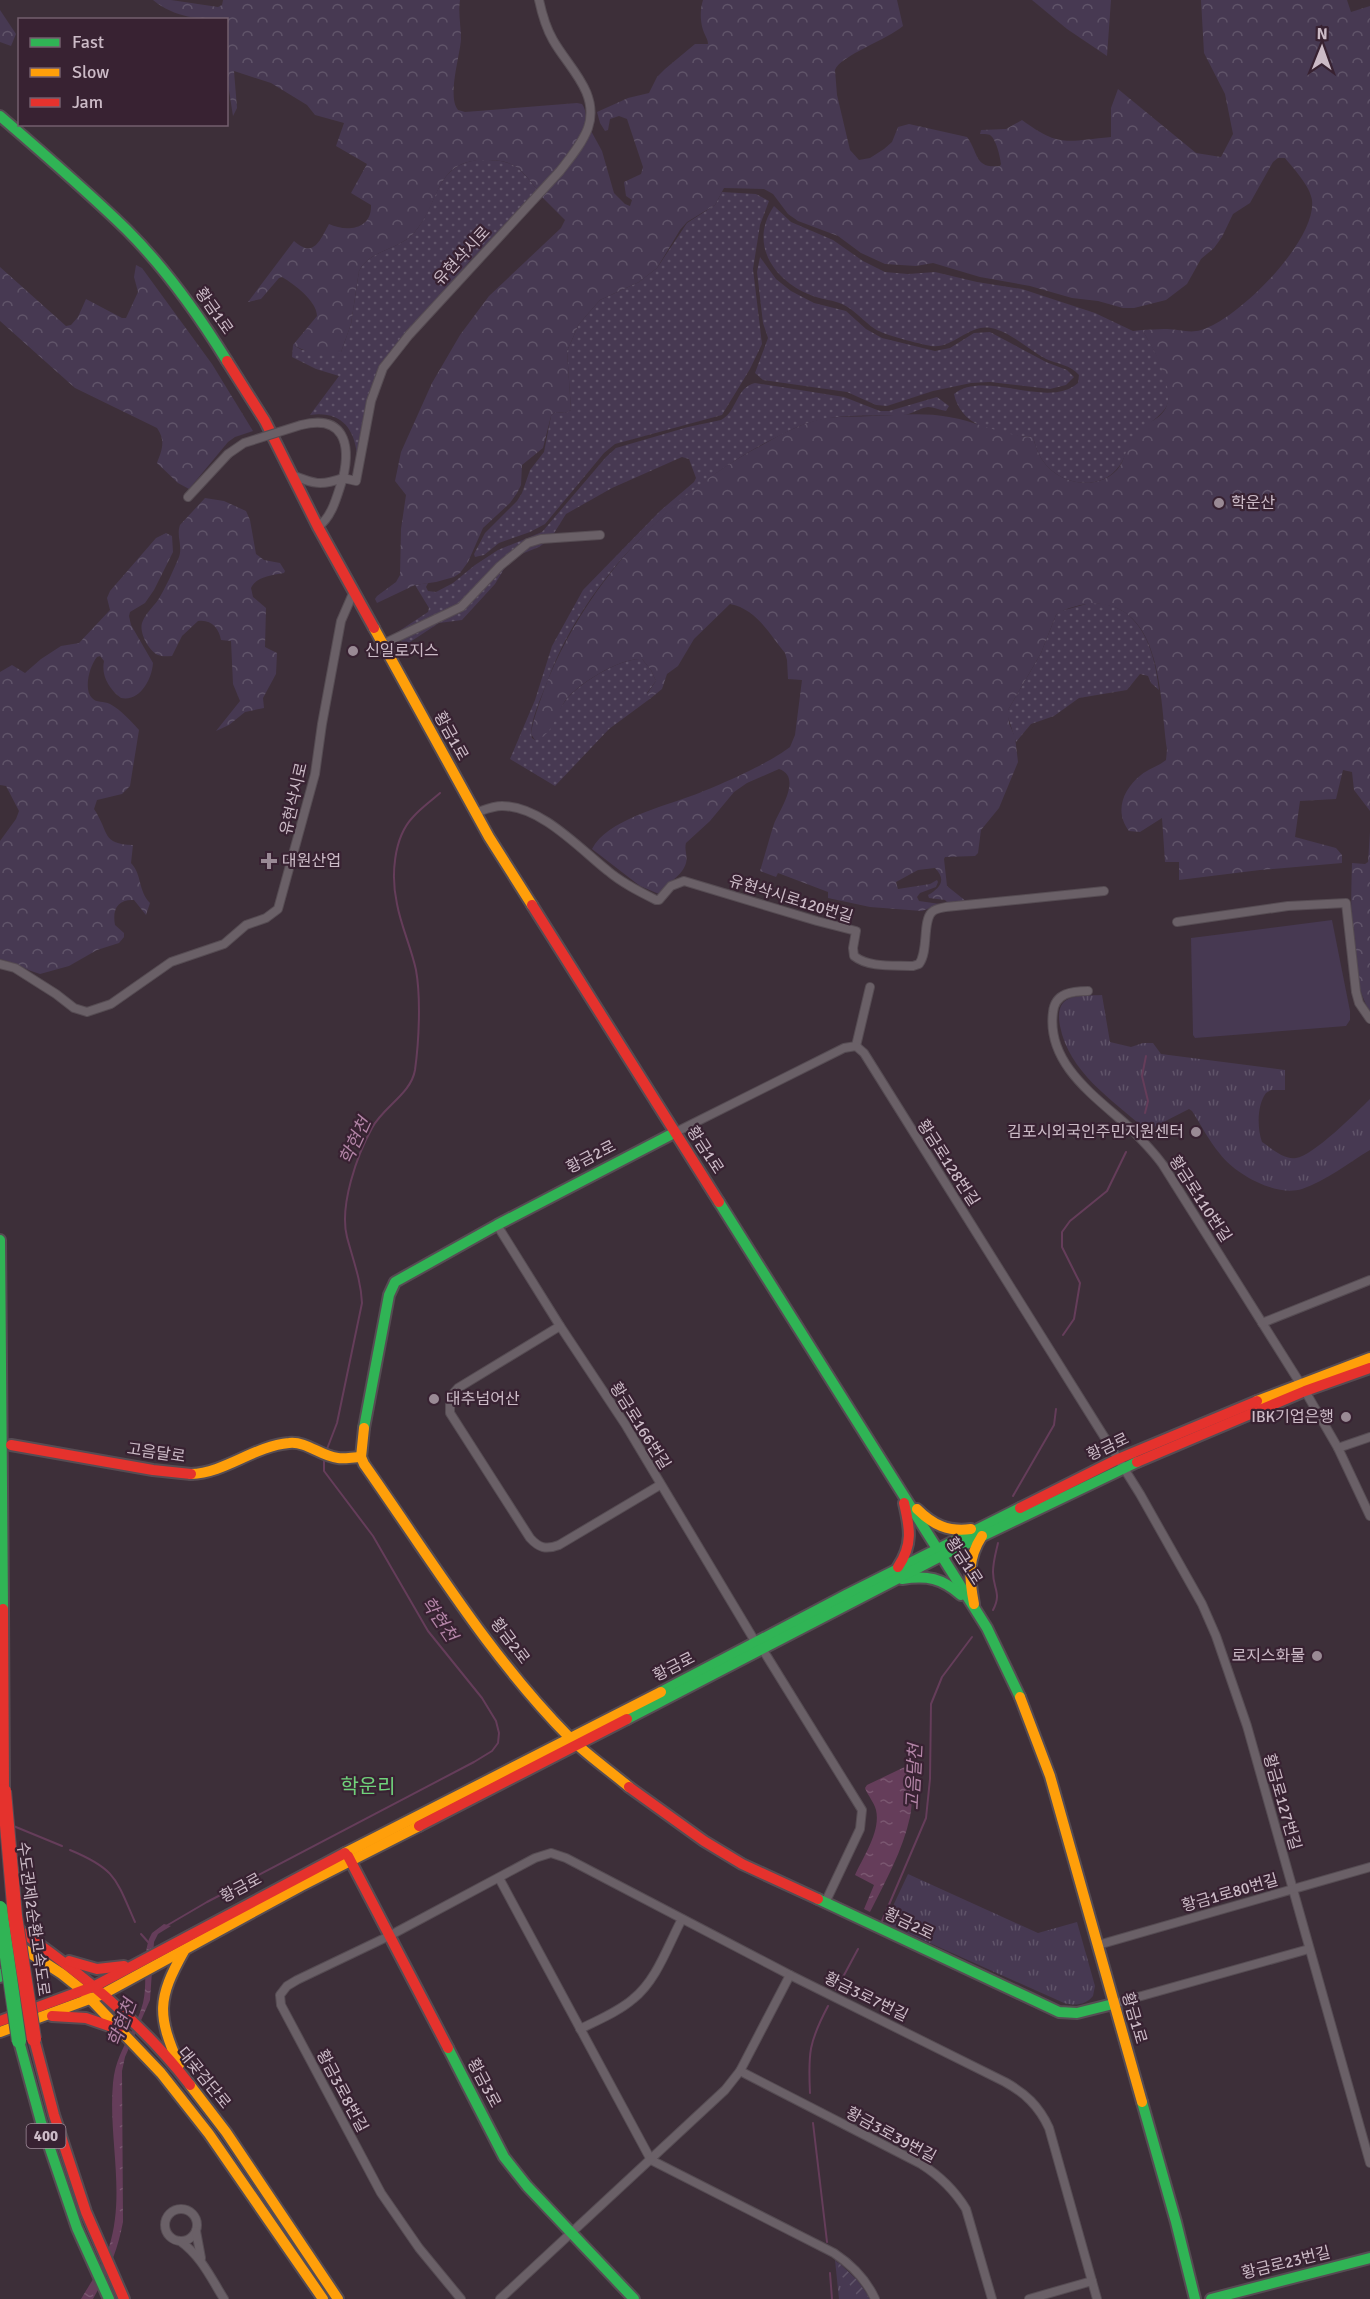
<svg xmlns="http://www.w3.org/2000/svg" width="1370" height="2299" font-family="Signika,'Noto Sans KR',sans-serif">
<defs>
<pattern id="grass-dots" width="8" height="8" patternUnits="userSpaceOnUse" patternTransform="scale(1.5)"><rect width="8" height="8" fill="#473952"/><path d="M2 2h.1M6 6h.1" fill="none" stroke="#605469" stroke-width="1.8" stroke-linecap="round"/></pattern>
<pattern id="forest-crowns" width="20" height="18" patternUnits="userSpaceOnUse" patternTransform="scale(1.5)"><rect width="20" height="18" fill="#473952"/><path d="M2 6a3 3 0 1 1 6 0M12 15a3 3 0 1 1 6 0" fill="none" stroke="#605469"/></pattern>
<pattern id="park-tufts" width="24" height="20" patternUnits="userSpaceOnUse" patternTransform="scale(1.5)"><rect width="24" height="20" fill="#473952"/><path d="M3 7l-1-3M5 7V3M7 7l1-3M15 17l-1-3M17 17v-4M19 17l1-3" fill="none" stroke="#605469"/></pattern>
<pattern id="garden-furrows" width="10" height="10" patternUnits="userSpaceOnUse" patternTransform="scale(1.5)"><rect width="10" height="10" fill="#473952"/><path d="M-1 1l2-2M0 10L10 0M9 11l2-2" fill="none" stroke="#605469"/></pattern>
<pattern id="water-ripples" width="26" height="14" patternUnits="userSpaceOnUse" patternTransform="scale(1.5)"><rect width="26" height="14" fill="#653d5a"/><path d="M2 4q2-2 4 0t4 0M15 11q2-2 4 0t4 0" fill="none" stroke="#7a5770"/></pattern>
</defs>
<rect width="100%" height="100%" fill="#3d2f39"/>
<g fill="url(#grass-dots)">
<path d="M477,160C512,159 517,164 538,191L469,262L381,366L359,454L357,455C354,426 339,411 310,415L339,376L316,369L292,357L293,345L302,350L341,352L351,324L359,271C369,250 399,250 414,233C439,205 434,166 477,160Z"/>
<polygon points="722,192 756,194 769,201 760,225 753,269 762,344 750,369 722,415 615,444 604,453 545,524 530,532 499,543 484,555 475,557 474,554 485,533 517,501 522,493 530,470 544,452 551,416 555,412 565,413 571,410 567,351 579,324 600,300 639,282 657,268 687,223 715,205"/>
<path d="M774,206L791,222L833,240L863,261L885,272L908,274L935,272L977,282L1022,289L1095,313L1133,331L1142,330C1154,348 1172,380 1168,402C1166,414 1145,425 1137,435C1127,445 1126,460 1116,470C1098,490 1064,485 1047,466C1039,457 1036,448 1033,437C1004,436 961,429 954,394C984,369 1048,410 1078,383L1079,375C1071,365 1057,364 1046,359C1029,350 1011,332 991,328C968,324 954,349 931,346C920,344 884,335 875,329C863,321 855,310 842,304C833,300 825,300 816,297C776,284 747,245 774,206Z"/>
<polygon points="760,257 776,279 791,291 814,303 846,311 866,329 882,338 935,351 950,348 974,333 990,332 1046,362 1067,370 1074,377 1066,385 1050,389 990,382 971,383 933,391 887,406 876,405 847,392 763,380 755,373 768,338 763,323 757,272"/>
<path d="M755,383L844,397L880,411H889L937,397L949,406L946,411C940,410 934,407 928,407C921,408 917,411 911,413C906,416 899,415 893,415C867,416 837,414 812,422C796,426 781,435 767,442C676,490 585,581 549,677C544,692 528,723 532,738L535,740C554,726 553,718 566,700C578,684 621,657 642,659L651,670L656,681L647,693L651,698L609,729L555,786L510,759L535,700L552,646L583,590L660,511L694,482L696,478L689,459L682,457L612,488L566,514L551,538L539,547L519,555L507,564L495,584L462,620L439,623L404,646L396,633L428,612L429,608L415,585L428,583L426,587L428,591L436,592L453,583L475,565L498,550L542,532L606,457L616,448L688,427L721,420C737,412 736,387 755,383Z"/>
<path d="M1090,603C1140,601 1155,650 1159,690L1151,683L1148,676L1140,674L1127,690L1079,698L1054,716L1031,724L1016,742L1008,717V710L1041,653L1056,615L1061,611Z"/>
</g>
<g fill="url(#forest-crowns)">
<path d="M153,0H171L218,7L222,5L223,0H460C458,13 461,26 461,39C460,56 447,97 458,110L465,112L577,103L582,104C599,127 553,173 538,191C522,170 514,159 486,160C433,160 442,202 414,233C399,250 369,250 359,271L351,324L341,352C328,358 305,352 293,345L317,316C317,301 294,284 282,277L279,278L261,299L248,302L294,241C314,259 320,240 329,224C346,232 372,230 371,205L351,193L367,164L336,146L344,123L315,115L307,105L271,83L234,71L237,108L233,116L227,78L226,20C199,19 175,18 153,0Z"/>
<path d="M703,0H897L903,26C888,39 840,56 835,70L837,95L850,150L859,160L870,158L884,149L892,142L898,127L909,124L967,137C979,153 974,169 1000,166L1001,164C1000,156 996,139 990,135C989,134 981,134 980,134L981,130L1006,129L1022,120C1060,148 1066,141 1111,137V108L1118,89L1196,153L1221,157L1233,134L1225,94L1204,53L1201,0H1347L1351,12L1370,6V811L1354,790L1352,772L1343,770L1336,799L1300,801L1295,837L1336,848L1342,855V863L1260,870L1179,880V862H1165L1162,818L1140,832L1129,831C1114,812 1123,789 1141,775C1148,769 1159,766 1166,760L1167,749C1160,702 1163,611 1101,604C1089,602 1066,607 1056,615L1041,653L1008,710L1009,723L1015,737L1018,762L999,808L981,830L978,853L975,856L945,857L944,859L947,886L967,902L948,903L945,900L929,898L928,895C940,888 947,880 935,868L918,870L896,882L898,889L930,884L937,880L938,882L936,887L920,893L917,897L919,901L940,904L922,911L870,907L828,898V892L778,873L776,877L760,871C765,855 769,839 774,824C779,811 803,777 779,769L747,783L734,792L710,821L686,843C684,850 688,856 686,863C682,877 667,882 659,894L640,886L592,849C607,820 662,807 691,796C718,786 768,764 790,747L795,735L802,680L788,679L787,660L785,653C769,633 756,609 730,604L694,639L678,666L667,674L662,689L651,698L647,694L656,681L651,670L642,659C621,657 577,684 565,701C557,713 551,738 535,740L531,734C533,719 539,705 544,690C583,587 666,495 764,444C783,433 804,422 827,418C842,416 857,417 872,416C898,415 924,412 949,417C979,422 1002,436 1033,437C1036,448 1039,457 1047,466C1064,485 1098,490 1117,470C1126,460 1126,444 1135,433C1143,424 1157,421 1164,411C1178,392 1153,347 1142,330C1149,330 1157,329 1164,329C1177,328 1188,334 1201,330C1237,320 1317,241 1312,200C1310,186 1294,169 1285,158H1278L1273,162L1250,203L1233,214L1222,237L1214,248L1201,259L1187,284L1166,300L1134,308H1123L1098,301L1072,298L1030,286L980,277L933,263L916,266L885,264L861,253L838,236L798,221L788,214L773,194L764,189L724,188L715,205L687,222L680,230L657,268L639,282L600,300L579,324L567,351L571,410L565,413L555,412L551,416L543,448L522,465L521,485L517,493L510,503L483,528L468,562L460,573L454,577L436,582L415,585L377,603L375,599L377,596L396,582L400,575L401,529L406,495L395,481L401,452L432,383L460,335L489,296L561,228L565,220L542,197L575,158L590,129L602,151L614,193L625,204L630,206L632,200L626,196L624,182L641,174L643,167L627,119L619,116L610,119L608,130L605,131L600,123L597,112L628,98L649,93L657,77L665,69L695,44H708C708,39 705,36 703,30C700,21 700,9 703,0Z"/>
<polygon points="1032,0 1111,0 1107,56 1067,29"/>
<polygon points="0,10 16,34 11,46 0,42"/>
<path d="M136,265L142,268L212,364L253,431L235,437L228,442L189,489L178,483L157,463C162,450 166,441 157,428L75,388L0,321V267L66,326L71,325L78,317L86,299L122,318H126L138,292L134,277Z"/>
<path d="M205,498L224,501L246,511L250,520L256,554L264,560L280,563L285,571L284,573C272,575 256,577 251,588L253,597L266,608L265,647L277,653L276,674L263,698L264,708L245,712L229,725L216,731L240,701L233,684L231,641L221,640C219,628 211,619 198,621L182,636L172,656C167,656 163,657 158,655C149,651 139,633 142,623C145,614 153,607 158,600C166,587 173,571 179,557C183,546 176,536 180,525Z"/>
<path d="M166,533L172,536L173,552L154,590L145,603L130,612L129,616L131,625L153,663C152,679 140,702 121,698C109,689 101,676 104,661L100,656L97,657C90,665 83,689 92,698C96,703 104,701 110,704C121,710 131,721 139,730L130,786L122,794L97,800L94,809C110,833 101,844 133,845L131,863C142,874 138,891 150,903L146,915L134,900C118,899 112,909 115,925L124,933V937L119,943L97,950L69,966L40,974C26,970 14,962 0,959V841L16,819L19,811L6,786L0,785V672L12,665L25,673L41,659L61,646L79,643L110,610L107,598L110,591L156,538Z"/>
<path d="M1370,832V1011C1348,979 1351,902 1352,863L1365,864L1368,862Z"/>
</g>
<g fill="url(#park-tufts)">
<path d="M1102,995L1110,1042L1131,1047L1143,1043H1153L1161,1054L1285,1070V1090H1271L1266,1093C1257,1105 1257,1128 1262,1142C1271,1148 1284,1160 1296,1158C1313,1156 1357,1112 1370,1099V1150C1348,1163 1326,1181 1302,1189C1276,1197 1235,1174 1220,1154C1209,1141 1201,1125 1192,1111L1189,1109L1148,1130L1144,1128C1111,1099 1069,1072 1060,1026C1054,993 1077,996 1102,995Z"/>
<path d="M908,1874L1038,1933L1077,1922L1095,1986L1093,1996C1086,2005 1075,2006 1064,2003L885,1923Z"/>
<polygon points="835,2260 857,2280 870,2299 839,2299"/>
</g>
<polygon fill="url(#garden-furrows)" points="838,2262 857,2280 869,2297 857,2295 847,2281 839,2274"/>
<polygon fill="#473952" points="1332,920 1350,1011 1350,1020 1346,1026 1195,1038 1193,1035 1191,938"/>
<g fill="url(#water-ripples)">
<path d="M915,1762C909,1780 914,1799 910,1817C903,1850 885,1882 870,1912L864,1909L874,1885L855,1875C863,1857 881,1831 876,1810C874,1802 868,1796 865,1788L867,1785Z"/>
<path d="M164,1924L171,1926L158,1934L154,1942L150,2000L125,2057L122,2071L123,2222C117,2253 108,2272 93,2299H81C91,2282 103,2265 109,2247C126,2194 108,2137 113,2083C116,2050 135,2033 143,2003C148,1982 142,1960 149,1939L152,1933Z"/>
</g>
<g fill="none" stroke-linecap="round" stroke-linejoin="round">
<g stroke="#653d5a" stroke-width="2">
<polyline points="1145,1113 1148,1101 1142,1076 1146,1056"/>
<polyline points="1063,1335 1074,1319 1080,1283 1062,1247 1062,1232 1070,1221 1107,1191 1126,1152"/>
<path d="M327,1449L337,1423L362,1303C361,1280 353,1260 347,1237C339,1206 357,1155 372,1128C383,1107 411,1094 415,1070C419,1041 421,998 416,970C411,947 401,926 397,904C391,877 393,838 413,817C421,808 431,801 440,793"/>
<polyline points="1013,1496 1054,1425 1056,1409"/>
<path d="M993,1610C1002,1593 993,1589 993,1572C993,1562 996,1552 998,1543"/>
<polyline points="11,1825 62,1846"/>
<path d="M70,1850C116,1869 116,1879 135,1922"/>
<polyline points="882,1921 926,1818 930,1779 931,1704 942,1677 972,1637"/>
<polyline points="166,1926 207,1902 474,1762 492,1751 498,1743 499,1733 496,1721 482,1698 428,1631 373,1536 324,1471 324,1457"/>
<polyline points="141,1934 149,1943"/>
<polyline points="836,1990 858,1949"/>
<path d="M810,2093C808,2053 809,2042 828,2006"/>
<polyline points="813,2123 827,2242"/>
<polyline points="830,2273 832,2299"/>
</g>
<g stroke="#564c53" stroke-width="10">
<g id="street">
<path d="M292,475C314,484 321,486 343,478C351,444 344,414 301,425"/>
<polyline points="188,497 228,454"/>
<path d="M318,527C333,516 337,495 343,478L356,481L371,401L383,368L409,335L560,171C570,158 582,144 588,128C600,93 568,67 553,40C546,28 542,14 539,0"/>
<polyline points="383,644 461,607 500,566 528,543 541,539 600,535"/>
<path d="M475,813C484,810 492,806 502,806C541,806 579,848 608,871C622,883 640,892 656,900H659L671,886L684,881L817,921L856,931L853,948L854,956C869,968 894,965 913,966L919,964C929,951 922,921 932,912C936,908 942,908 946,907L1104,891"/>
<polyline points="1177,922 1288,906 1346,903 1356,992 1359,1003 1370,1019"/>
<polyline points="0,964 15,968 56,994 74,1008 87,1012 111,1004 171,962 224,944 246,925 266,918 278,909 315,774 322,724 341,621 354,591"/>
<path d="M1088,991C1072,991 1055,993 1053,1012C1046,1064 1096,1097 1129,1127C1141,1139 1153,1151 1163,1165L1305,1391L1338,1448L1370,1516"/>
<polyline points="856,1046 870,987"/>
<polyline points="674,1133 844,1048 856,1046 864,1053 1140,1494 1202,1604 1216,1636 1247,1726 1370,2163"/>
<polyline points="497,1225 560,1326 625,1424 756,1643"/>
<polyline points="1262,1323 1370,1280"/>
<path d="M560,1326L458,1388L450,1397V1413L530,1538C539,1548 546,1550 559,1545L660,1485"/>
<polyline points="1338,1448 1370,1437"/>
<polyline points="763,1650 862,1810 860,1829 825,1903"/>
<path d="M499,1878L651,2160L834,2253C852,2265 866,2279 875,2299"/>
<polyline points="1098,1945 1370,1867"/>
<polyline points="1113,2004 1309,1949"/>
<path d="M580,2029C598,2020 618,2012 633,1999C657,1980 668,1945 682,1919"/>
<path d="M740,2071L921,2164C940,2176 955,2191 966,2209L992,2299"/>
<circle cx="181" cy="2225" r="16"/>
<polyline points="196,2231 201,2258"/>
<path d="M180,2241C201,2256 211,2278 224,2299"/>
<path d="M461,2299L419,2248L381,2193L281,2005L280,1995L287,1986L297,1980L389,1936L535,1858L551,1853L566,1858L790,1975L1005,2082C1025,2093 1039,2106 1049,2128L1097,2299"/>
<polyline points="500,2299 725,2090 740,2071 790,1975"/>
<polyline points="1029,2299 1092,2281"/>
</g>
</g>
<g stroke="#564c53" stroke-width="14">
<g id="fast">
<path d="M0,116C43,153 86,190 127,230C166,269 198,314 227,361"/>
<polyline points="719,1202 987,1628 1020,1697"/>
<polyline points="0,1240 3,1609"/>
<polyline points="364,1428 389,1295 395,1282 497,1225 674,1133"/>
<path d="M902,1579C927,1575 942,1578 961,1595"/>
<polyline points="661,1692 846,1595 1020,1508"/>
<polyline points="627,1719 941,1556 1137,1462"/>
<polyline points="818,1899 1059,2012 1077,2013 1113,2004"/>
<polyline points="0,1974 0,1977"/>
<polyline points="19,2041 41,2122 77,2228 109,2299"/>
<polyline points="448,2048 504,2157 527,2186 634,2299"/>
<polyline points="1142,2102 1176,2222 1195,2299"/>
<polyline points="1211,2299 1370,2258"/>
</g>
</g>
<g stroke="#564c53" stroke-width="14">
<g id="slow">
<polyline points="374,628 489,837 532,905"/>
<polyline points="1257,1401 1370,1358"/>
<path d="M364,1428L361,1457L364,1464C429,1556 489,1656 569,1737C587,1755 609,1770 629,1787"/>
<path d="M191,1474C225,1473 254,1446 289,1443C307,1441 320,1456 338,1458C345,1459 353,1457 361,1457"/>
<path d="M917,1509C933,1525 948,1532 971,1529"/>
<path d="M974,1604C969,1578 967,1559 982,1536"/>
<polyline points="1020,1697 1050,1776 1142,2102"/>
<polyline points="345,1853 661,1692"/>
<polyline points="16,1944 62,1974 82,1990 161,2073 209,2134 323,2299"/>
<polyline points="0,2032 103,1994 301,1886 419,1826"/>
<path d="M179,2065C157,2015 157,1999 184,1951"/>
<polyline points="190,2085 226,2132 338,2299"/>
</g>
</g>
<g stroke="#564c53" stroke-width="14">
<g id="jam">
<polyline points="227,361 265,421 318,527 374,628"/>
<polyline points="532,905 719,1202"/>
<polyline points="11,1445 153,1470 191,1474"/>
<polyline points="1137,1462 1305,1391 1370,1368"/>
<polyline points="1020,1508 1118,1459 1257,1401"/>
<path d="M898,1567C913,1545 910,1528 904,1503"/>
<polyline points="3,1609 4,1791"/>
<polyline points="629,1787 704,1841 742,1864 818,1899"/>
<polyline points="419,1826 627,1719"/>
<polyline points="348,1856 448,2048"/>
<path d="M12,1925C78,1971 141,2021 190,2085"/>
<polyline points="69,1961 97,1969 124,1966"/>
<polyline points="52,2016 86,2018 118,2029"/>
<polyline points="0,2021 95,1986 345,1853"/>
<polyline points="34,2039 54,2115 86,2212 124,2299"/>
</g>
</g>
<use href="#street" stroke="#6a6067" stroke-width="8"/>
<use href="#fast" stroke="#30b455" stroke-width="10"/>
<use href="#slow" stroke="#ff9f0a" stroke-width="10"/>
<use href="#jam" stroke="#e5322d" stroke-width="10"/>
<g stroke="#564c53" stroke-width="10" stroke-linecap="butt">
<polyline id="street-bridge" points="228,454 244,443 301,425"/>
</g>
<g stroke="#594c55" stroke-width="16" stroke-linecap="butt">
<polyline id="fast-bridge" points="0,1908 19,2041"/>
</g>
<g stroke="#594c55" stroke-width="16" stroke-linecap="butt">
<polyline id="jam-bridge" points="4,1791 15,1916 34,2039"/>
</g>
<use href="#street-bridge" stroke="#6a6067" stroke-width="8"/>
<use href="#fast-bridge" stroke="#30b455" stroke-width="14"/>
<use href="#jam-bridge" stroke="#e5322d" stroke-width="14"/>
</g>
<g fill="#9a8a95" stroke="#382232" stroke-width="2">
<circle cx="1219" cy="503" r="6"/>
<circle cx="353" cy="651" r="6"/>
<path d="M266 852h6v6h6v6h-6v6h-6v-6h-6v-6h6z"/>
<circle cx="1196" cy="1132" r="6"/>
<circle cx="434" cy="1399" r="6"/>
<circle cx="1346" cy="1417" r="6"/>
<circle cx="1317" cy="1656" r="6"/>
</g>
<g text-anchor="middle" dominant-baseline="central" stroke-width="4.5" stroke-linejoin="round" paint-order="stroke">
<rect fill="#382232" stroke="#a08d9a" stroke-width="1.5" x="26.5" y="2124" width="39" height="24" rx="4.5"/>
<g font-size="15" font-weight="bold" fill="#ccbbc7">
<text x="46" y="2136">400</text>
</g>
<g font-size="16" fill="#ccbbc7" stroke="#382232">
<text transform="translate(462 256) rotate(-47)">유현삭시로</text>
<text transform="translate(214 311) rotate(55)">황금1로</text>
<text transform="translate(451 736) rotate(61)">황금1로</text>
<text transform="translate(294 799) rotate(-77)">유현삭시로</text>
<text transform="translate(791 899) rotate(17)">유현삭시로120번길</text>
<text transform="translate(705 1150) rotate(57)">황금1로</text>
<text transform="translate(591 1157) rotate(-27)">황금2로</text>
<text transform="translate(948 1163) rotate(57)">황금로128번길</text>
<text transform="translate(1200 1199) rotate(57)">황금로110번길</text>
<text transform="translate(640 1426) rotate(58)">황금로166번길</text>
<text transform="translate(1108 1447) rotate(-25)">황금로</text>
<text transform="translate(156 1453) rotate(8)">고음달로</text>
<text transform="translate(964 1561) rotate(57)">황금1로</text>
<text transform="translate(510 1641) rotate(53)">황금2로</text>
<text transform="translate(674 1667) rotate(-27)">황금로</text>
<text transform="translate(1282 1802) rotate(74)">황금로127번길</text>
<text transform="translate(241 1888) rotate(-28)">황금로</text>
<text transform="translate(1230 1893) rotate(-16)">황금1로80번길</text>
<text transform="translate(33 1919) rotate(82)">수도권제2순환고속도로</text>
<text transform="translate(909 1924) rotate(25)">황금2로</text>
<text transform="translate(866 1997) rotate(26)">황금3로7번길</text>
<text transform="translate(1134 2018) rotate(74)">황금1로</text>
<text transform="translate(204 2078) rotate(51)">대곶검단로</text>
<text transform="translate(484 2083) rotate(62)">황금3로</text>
<text transform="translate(342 2091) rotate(62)">황금3로8번길</text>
<text transform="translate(891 2135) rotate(28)">황금3로39번길</text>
<text transform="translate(1286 2263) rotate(-14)">황금로23번길</text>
</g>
<g font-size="16" fill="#ccbbc7" stroke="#382232" text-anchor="start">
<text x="1231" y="503">학운산</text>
<text x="365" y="651">신일로지스</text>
<text x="282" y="861">대원산업</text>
<text x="1184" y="1132" text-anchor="end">김포시외국인주민지원센터</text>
<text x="446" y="1399">대추넘어산</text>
<text x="1334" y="1417" text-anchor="end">IBK기업은행</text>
<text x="1305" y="1656" text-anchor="end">로지스화물</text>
</g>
<g font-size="18" font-style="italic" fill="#b284a6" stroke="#382232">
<text transform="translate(355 1141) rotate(-65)">학현천</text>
<text transform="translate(439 1619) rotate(56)">학현천</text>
<text transform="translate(914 1777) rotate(-87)">고음달천</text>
<text transform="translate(122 2023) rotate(-69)">학현천</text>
</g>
<g font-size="20" fill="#70d27b" stroke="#382232">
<text x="368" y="1786">학운리</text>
</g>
</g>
<rect x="18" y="18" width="210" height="108" fill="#382232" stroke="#735f6e" stroke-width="1.5"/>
<rect x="30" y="38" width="30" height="9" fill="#30b455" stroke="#735f6e" stroke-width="1.5"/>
<text x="72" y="48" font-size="18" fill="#ccbbc7">Fast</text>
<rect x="30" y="68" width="30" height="9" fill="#ff9f0a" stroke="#735f6e" stroke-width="1.5"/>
<text x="72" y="78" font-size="18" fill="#ccbbc7">Slow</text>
<rect x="30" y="98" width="30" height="9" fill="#e5322d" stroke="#735f6e" stroke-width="1.5"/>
<text x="72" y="108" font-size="18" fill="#ccbbc7">Jam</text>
<g transform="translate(1322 48) rotate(1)" stroke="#382232" stroke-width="4.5" paint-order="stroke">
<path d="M0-4.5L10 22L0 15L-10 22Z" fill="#ccbbc7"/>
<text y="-9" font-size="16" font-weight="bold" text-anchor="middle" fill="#ccbbc7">N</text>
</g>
</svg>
